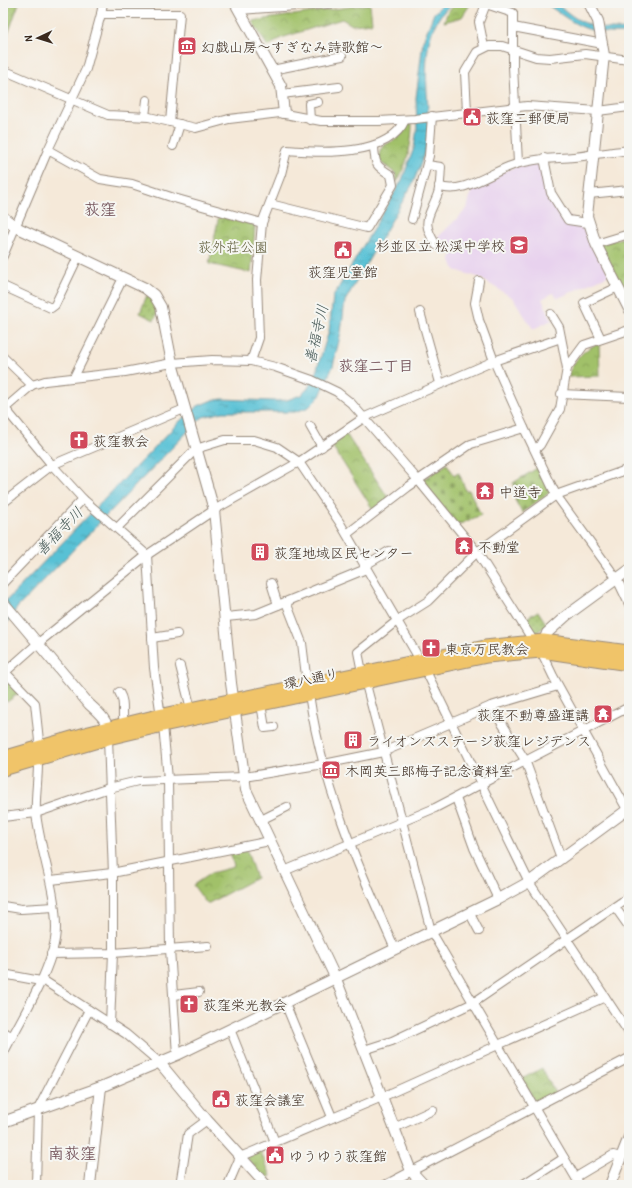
<svg xmlns="http://www.w3.org/2000/svg" width="632" height="1188" font-family="'Patrick Hand','Klee One',sans-serif">
<defs>
<pattern id="grass-dots" width="8" height="8" patternUnits="userSpaceOnUse"><rect width="8" height="8" fill="#a1c169"/><path d="M2 2h.1M6 6h.1" fill="none" stroke="#849d56" stroke-width="1.8" stroke-linecap="round"/></pattern>
<pattern id="cemetery-stones" width="16" height="16" patternUnits="userSpaceOnUse"><rect width="16" height="16" fill="#a1c169"/><path d="M2 7V4a2 2 0 0 1 4 0v3zM10 15v-3a2 2 0 0 1 4 0v3z" fill="#849d56"/></pattern>
<pattern id="park-crowns" width="20" height="18" patternUnits="userSpaceOnUse"><rect width="20" height="18" fill="#a1c169"/><path d="M2 6a3 3 0 1 1 6 0M12 15a3 3 0 1 1 6 0" fill="none" stroke="#849d56"/></pattern>
<pattern id="water-ripples" width="26" height="14" patternUnits="userSpaceOnUse"><rect width="26" height="14" fill="#58c1d5"/><path d="M2 4q2-2 4 0t4 0M15 11q2-2 4 0t4 0" fill="none" stroke="#4a9dac"/></pattern>
</defs>
<rect width="100%" height="100%" fill="#f6f6f2"/>
<filter id="ink" filterUnits="userSpaceOnUse"><feTurbulence type="fractalNoise" baseFrequency=".025" numOctaves="2"/><feDisplacementMap in="SourceGraphic" scale="8" xChannelSelector="R" yChannelSelector="G"/><feConvolveMatrix kernelMatrix="1 2 1 2 8 2 1 2 1" color-interpolation-filters="sRGB"/></filter>
<filter id="wash" filterUnits="userSpaceOnUse"><feTurbulence type="fractalNoise" baseFrequency=".012" numOctaves="4" result="noise"/><feDisplacementMap in="SourceGraphic" scale="16" xChannelSelector="R" yChannelSelector="G"/><feGaussianBlur stdDeviation="0.9" result="paint"/><feColorMatrix in="noise" values="0 0 0 0 0 0 0 0 0 0 0 0 0 0 0 0 0 1.4 0 .05"/><feComposite in="paint" operator="in"/></filter>
<g filter="url(#wash)">
<rect width="100%" height="100%" fill="#f5e9d9"/>
<polygon fill="#e8d2ee" points="542,160 556,208 586,227 609,275 563,296 558,298 553,293 542,299 552,320 533,329 513,298 478,277 455,270 451,260 452,251 437,238 467,209 472,188 484,179 527,163"/>
<g fill="url(#grass-dots)" stroke="#6e7644">
<polygon points="147,295 154,301 158,313 154,320 140,313"/>
<polygon points="538,611 547,625 537,632 533,632 525,619"/>
</g>
<g fill="url(#cemetery-stones)" stroke="#6e7644">
<polygon points="447,464 454,475 459,473 466,491 469,490 481,515 458,525 422,483 423,479"/>
<polygon points="539,467 550,492 522,513 515,500 513,483"/>
</g>
<g fill="url(#park-crowns)" stroke="#6e7644">
<polygon points="3,3 19,3 3,48"/>
<polygon points="458,3 471,3 462,17 444,22 448,11"/>
<polygon points="370,4 372,23 352,25 342,19 281,38 268,47 252,21"/>
<path d="M407,124H412C412,145 407,164 397,182L395,173L380,162C377,140 390,147 401,135C404,132 405,128 407,124Z"/>
<polygon points="219,215 253,224 255,227 251,273 209,264"/>
<polygon points="629,236 629,300 600,244"/>
<path d="M599,343L600,376L568,377C572,361 584,349 599,343Z"/>
<polygon points="346,434 389,499 374,511 331,444"/>
<polygon points="4,676 22,691 7,702 3,697"/>
<polygon points="246,848 256,878 207,904 193,885 211,873 234,867 230,851"/>
<polygon points="542,1068 555,1093 537,1102 534,1101 522,1079"/>
<polygon points="260,1150 271,1176 264,1179 245,1156"/>
</g>
<g fill="url(#water-ripples)" stroke="#4a767a">
<path d="M444,3H453C414,32 430,89 428,130C427,150 420,167 412,185L345,301L341,332L333,366L320,396L309,407L295,412H223L203,417L197,422L17,608L3,629V605L7,600L180,421L198,406L210,401L222,399L274,401L287,400L301,395L308,388L315,375L329,331L333,297L402,180L414,148L417,129L416,98L423,41L434,13Z"/>
<path d="M545,3C560,3 565,12 577,19C594,29 611,30 629,29V33C588,35 577,26 545,3Z"/>
</g>
</g>
<g filter="url(#ink)">
<g fill="none" stroke-linecap="round" stroke-linejoin="round">
<g stroke="#988a7c" stroke-width="10">
<g id="minor">
<polyline points="239,10 342,3"/>
<polyline points="101,14 180,14 170,122"/>
<polyline points="513,27 603,44"/>
<polyline points="484,47 479,22 486,4 513,13 513,66 518,163"/>
<polyline points="3,70 108,115 149,117 196,128 229,119 280,113 321,121 379,121 415,119 527,106 598,111 629,107"/>
<polyline points="272,70 342,56"/>
<polyline points="282,94 339,87"/>
<polyline points="467,112 465,72 477,52 489,46 502,46 536,57 550,58 585,54 629,60"/>
<polyline points="145,116 147,100"/>
<polyline points="310,120 309,104 318,102"/>
<polyline points="173,146 180,124"/>
<polyline points="48,150 100,179 132,184 174,198 262,223"/>
<polyline points="544,158 551,193 568,220 588,223"/>
<path d="M427,165L441,167C440,176 441,187 437,196C428,219 421,221 436,245"/>
<path d="M439,186C459,196 489,174 508,167C535,156 562,160 589,155C603,153 616,152 629,150"/>
<polyline points="589,194 629,190"/>
<path d="M270,204L367,228L393,185L391,175C376,166 375,165 374,147"/>
<polyline points="412,219 429,156 432,116"/>
<polyline points="596,244 629,234"/>
<polyline points="3,256 48,150 86,69 101,14 103,3"/>
<polyline points="479,281 475,303 479,320 494,361 524,428 556,495 617,579 629,604"/>
<polyline points="3,286 51,308 55,305 78,257"/>
<polyline points="420,312 440,383"/>
<polyline points="551,314 559,327 567,368"/>
<polyline points="601,339 584,303 618,287"/>
<polyline points="3,357 32,385"/>
<path d="M251,361L259,338L257,280L262,223L281,174L287,150C321,153 389,157 405,120"/>
<polyline points="74,377 123,278"/>
<polyline points="561,394 629,397"/>
<polyline points="3,406 52,465 83,499 147,555 154,668 160,710 158,716"/>
<polyline points="3,410 32,385 45,381 125,372 172,363 212,360 251,361 275,367 312,380 337,392 351,403 418,480 477,552 534,642"/>
<polyline points="310,426 322,447"/>
<polyline points="535,450 540,445 560,409 567,368 584,345 629,330"/>
<polyline points="3,503 52,465 184,409"/>
<polyline points="117,528 192,453 202,447 225,440 254,440 277,447 299,462 340,523 420,660"/>
<polyline points="347,534 408,487 471,444 524,428"/>
<polyline points="364,566 389,551"/>
<polyline points="3,583 83,499"/>
<polyline points="271,583 278,605"/>
<polyline points="286,602 302,643 307,684"/>
<polyline points="226,617 256,614 366,569"/>
<polyline points="152,638 177,634"/>
<polyline points="541,651 553,676 629,813"/>
<polyline points="180,666 191,709"/>
<polyline points="425,669 529,882 629,1033"/>
<polyline points="3,670 35,703 39,741 35,749"/>
<polyline points="362,672 358,652 398,620 428,601 477,552 556,495 629,469"/>
<polyline points="3,674 37,644 147,555 214,510 299,462 365,417 494,361 561,338"/>
<polyline points="371,681 367,688 431,931 580,1185"/>
<path d="M119,692C126,704 121,711 124,724"/>
<path d="M309,694C322,784 358,867 395,949"/>
<polyline points="261,704 265,728 274,727"/>
<polyline points="491,706 525,760 561,858"/>
<polyline points="163,725 168,779 170,949 177,1055"/>
<polyline points="108,738 113,874 113,953 110,1024"/>
<polyline points="456,798 474,848 498,899"/>
<polyline points="3,817 36,813 109,788 138,781 244,777 324,764 383,752 491,706 558,686"/>
<polyline points="261,820 287,807"/>
<polyline points="284,871 435,808 629,707"/>
<polyline points="51,880 112,873 270,841"/>
<polyline points="3,906 21,909 54,907"/>
<polyline points="615,907 629,927"/>
<polyline points="469,912 479,931"/>
<polyline points="51,954 113,953 208,946"/>
<polyline points="3,974 46,982 126,1034 159,1062"/>
<polyline points="174,995 199,992"/>
<polyline points="285,1003 332,1117"/>
<polyline points="230,1029 275,1142"/>
<polyline points="3,1032 12,1036"/>
<polyline points="364,1050 392,1041 473,1003 629,897"/>
<path d="M3,1054C20,1020 56,965 56,928C56,888 40,851 36,813C35,798 38,780 38,764L33,760"/>
<polyline points="394,1128 433,1110"/>
<polyline points="576,1177 613,1155 621,1157"/>
<polyline points="36,1185 38,1109 89,1010"/>
<polyline points="180,1185 188,1134 207,1120"/>
<polyline points="228,1185 240,1157 382,1097 605,997"/>
<polyline points="385,1185 629,1058"/>
<polyline points="522,1185 564,1158"/>
</g>
</g>
<g stroke="#988a7c" stroke-width="12">
<g id="tertiary">
<polyline points="235,3 281,86 284,113"/>
<polyline points="589,3 598,21 604,55 587,216 596,244 629,309"/>
<polyline points="3,217 16,227 145,288 154,295 161,307 172,363 214,510 231,683 246,790 336,979 411,1171 424,1185"/>
<path d="M3,602L89,704C99,713 109,721 108,734"/>
<polyline points="542,647 547,633 566,616 629,570"/>
<polyline points="159,1062 207,1120 266,1185"/>
<polyline points="3,1122 101,1087 177,1055 498,899 529,882 627,810"/>
<polyline points="90,1185 101,1087"/>
<polyline points="610,1185 629,1137"/>
</g>
</g>
<g stroke="#988a7c" stroke-width="15">
<g id="primary">
<polyline points="3,758 89,733 158,716 485,647 543,641 629,652"/>
<polyline points="3,769 108,738 163,725 487,656 541,651 629,664"/>
</g>
</g>
<use href="#minor" stroke="#fff" stroke-width="8"/>
<use href="#tertiary" stroke="#fff" stroke-width="10"/>
<use href="#primary" stroke="#f0c469" stroke-width="13"/>
</g>
</g>
<defs>
<g id="museum-square" transform="scale(1)"><rect x="-9" y="-9" width="18" height="18" rx="4" fill="#d1495b" stroke="#f6f6f2"/><path d="M0-6L6-3V-2H-6V-3ZM-5-1h2V3h-2ZM-1-1h2V3h-2ZM3-1h2V3H3ZM-6 4H6V6H-6Z" fill="#fff"/></g>
<g id="civic-square" transform="scale(1)"><rect x="-9" y="-9" width="18" height="18" rx="4" fill="#d1495b" stroke="#f6f6f2"/><path d="M-.6-6.5H3V-4.5H.6V-3L4-1V1h2V6H-6V1h2V-1L-.6-3ZM-1.2 2.5V6h2.4V2.5Z" fill="#fff"/></g>
<g id="school-square" transform="scale(1)"><rect x="-9" y="-9" width="18" height="18" rx="4" fill="#d1495b" stroke="#f6f6f2"/><path d="M0-5L7-2L0 1L-7-2ZM-4 1L0 2.5L4 1V4Q0 6-4 4Z" fill="#fff"/></g>
<g id="church-square" transform="scale(1)"><rect x="-9" y="-9" width="18" height="18" rx="4" fill="#d1495b" stroke="#f6f6f2"/><path d="M-1.2-6h2.4v3.5h3.3v2.4h-3.3V6h-2.4V-.1h-3.3v-2.4h3.3Z" fill="#fff"/></g>
<g id="temple-square" transform="scale(1)"><rect x="-9" y="-9" width="18" height="18" rx="4" fill="#d1495b" stroke="#f6f6f2"/><path d="M0-6L5-2H3V0L6.5 2.5H4V6H1.5V3h-3V6H-4V2.5H-6.5L-3 0V-2H-5Z" fill="#fff"/></g>
<g id="building-square" transform="scale(1)"><rect x="-9" y="-9" width="18" height="18" rx="4" fill="#d1495b" stroke="#f6f6f2"/><path d="M-4-6H4V6H1V3H-1V6H-4ZM-2.5-4.3h1.7v1.8h-1.7ZM.8-4.3h1.7v1.8H.8ZM-2.5-1h1.7V.8h-1.7ZM.8-1h1.7V.8H.8Z" fill="#fff"/></g>
</defs>
<g fill-rule="evenodd">
<use href="#museum-square" x="187" y="46"/>
<use href="#civic-square" x="472" y="117"/>
<use href="#school-square" x="519" y="245"/>
<use href="#civic-square" x="343" y="250"/>
<use href="#church-square" x="79" y="440"/>
<use href="#temple-square" x="485" y="491"/>
<use href="#temple-square" x="464" y="546"/>
<use href="#building-square" x="260" y="552"/>
<use href="#church-square" x="431" y="648"/>
<use href="#temple-square" x="603" y="714"/>
<use href="#building-square" x="353" y="740"/>
<use href="#museum-square" x="331" y="770"/>
<use href="#church-square" x="189" y="1004"/>
<use href="#civic-square" x="221" y="1099"/>
<use href="#civic-square" x="275" y="1155"/>
</g>
<g text-anchor="middle" dominant-baseline="central" stroke-width="4" stroke-linejoin="round" paint-order="stroke">
<g font-size="14" fill="#3b2a1e" stroke="#f6f6f2" text-anchor="start">
<text x="201" y="46">幻戯山房～すぎなみ詩歌館～</text>
<text x="486" y="117">荻窪二郵便局</text>
<text x="505" y="245" text-anchor="end">杉並区立 松渓中学校</text>
<text x="343" y="271" text-anchor="middle">荻窪児童館</text>
<text x="93" y="440">荻窪教会</text>
<text x="499" y="491">中道寺</text>
<text x="478" y="546">不動堂</text>
<text x="274" y="552">荻窪地域区民センター</text>
<text x="445" y="648">東京万民教会</text>
<text x="589" y="714" text-anchor="end">荻窪不動尊盛運講</text>
<text x="367" y="740">ライオンズステージ荻窪レジデンス</text>
<text x="345" y="770">木岡英三郎梅子記念資料室</text>
<text x="203" y="1004">荻窪栄光教会</text>
<text x="235" y="1099">荻窪会議室</text>
<text x="289" y="1155">ゆうゆう荻窪館</text>
</g>
<g font-size="14" fill="#5a5734" stroke="#f6f6f2">
<text x="233" y="246">荻外荘公園</text>
</g>
<g font-size="14" fill="#3b2a1e" stroke="#f6f6f2">
<text transform="translate(311 678) rotate(-12)">環八通り</text>
</g>
<g font-size="15" font-style="italic" fill="#445755" stroke="#f6f6f2">
<text transform="translate(316 334) rotate(-77)">善福寺川</text>
<text transform="translate(59 531) rotate(-46)">善福寺川</text>
</g>
<g font-size="15" font-weight="bold" fill="#77575e" stroke="#f6f6f2">
<text x="376" y="365">荻窪二丁目</text>
</g>
<g font-size="16" font-weight="bold" fill="#77575e" stroke="#f6f6f2">
<text x="100" y="209">荻窪</text>
<text x="72" y="1153">南荻窪</text>
</g>
</g>
<rect width="632" height="1188" fill="none" stroke="#f6f6f2" stroke-width="16"/>
<g transform="translate(38 38) rotate(266)" stroke="#f6f6f2" stroke-width="3" paint-order="stroke">
<path d="M0-3L7 15L0 10L-7 15Z" fill="#3b2a1e"/>
<text y="-6" font-size="11" font-weight="bold" text-anchor="middle" fill="#3b2a1e">N</text>
</g>
</svg>
